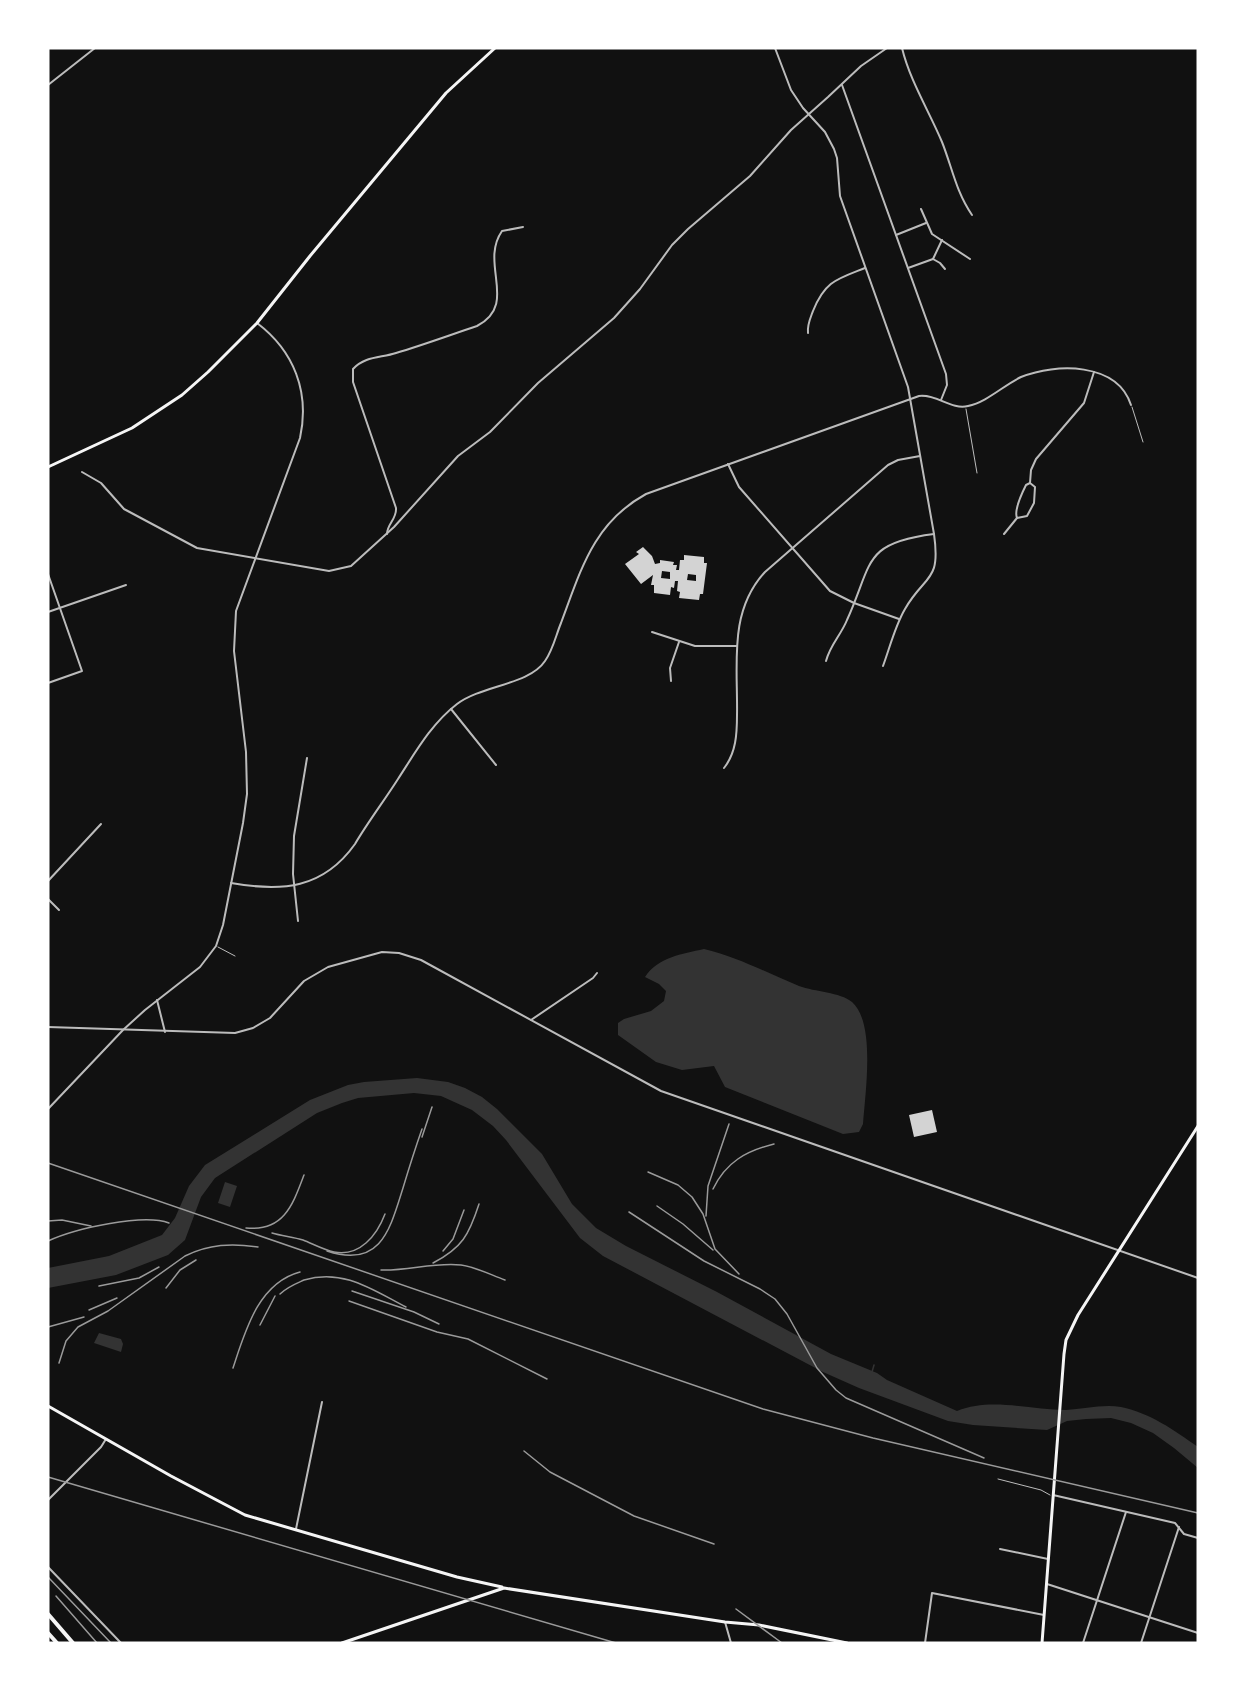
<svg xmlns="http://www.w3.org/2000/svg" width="1246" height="1691" font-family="Arial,sans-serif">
<rect width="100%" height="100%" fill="#111"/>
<g fill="#333">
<path d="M704,949C737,957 768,973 799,986C815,992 840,992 852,1002C876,1023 865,1094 863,1124L859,1132L843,1134L725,1087L714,1066L682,1070L656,1062L618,1035V1023L624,1019L651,1011L664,1001L666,991L659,984L645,977C658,957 682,954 704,949Z"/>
<path d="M417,1078L448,1082L465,1088L482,1097L497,1109L542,1154L572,1204L596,1228L626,1246L717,1292L831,1354L877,1373L887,1380L957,1411C991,1397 1030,1410 1066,1410C1084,1409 1103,1404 1121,1407C1150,1413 1174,1430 1198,1447V1468L1174,1448L1153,1433L1131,1423L1111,1418L1086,1419L1067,1421L1047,1430L973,1425L948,1421L859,1388L823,1372L603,1256L580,1238L506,1140L493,1126L472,1110L441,1096L414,1093L358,1098L342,1103L317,1113L215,1178L201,1197L185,1240L168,1255L116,1275L48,1288V1268L109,1256L162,1235L175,1218L189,1186L205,1165L310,1100L348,1085L364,1082Z"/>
<polygon points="225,1182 237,1186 230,1207 218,1203"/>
<polygon points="99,1333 121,1339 123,1344 121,1352 94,1343"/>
</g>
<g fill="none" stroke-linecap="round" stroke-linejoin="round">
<polyline stroke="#333" stroke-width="1.5" points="872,1372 874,1365"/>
</g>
<g fill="#d3d3d3" fill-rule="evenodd">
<path d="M643,547L652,556L655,564L660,563V560L674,562L673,565H677L676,570H679L680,560H684V555L704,557V563H707L703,594H700L699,600L679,598L680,592L677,591L678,581H675L674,588L671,587L670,595L654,593V585H651L653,575L641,584L625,564L639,554L636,552ZM662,571L670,572V579L661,578ZM688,574L696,575V581L687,580Z"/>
<polygon points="932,1110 937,1132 914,1137 909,1115"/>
</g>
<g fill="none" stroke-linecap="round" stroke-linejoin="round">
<g stroke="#bcbcbc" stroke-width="1">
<polyline points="1132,407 1143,442"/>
<polyline points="966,409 977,473"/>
<polyline points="218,947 235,956"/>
<polyline points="998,1479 1041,1490 1050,1495"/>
</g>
<g stroke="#bcbcbc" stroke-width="2">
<path d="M775,48L791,90L803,108L825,132L834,149L837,158L840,196L908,387L934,534C941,583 925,574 905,609C895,626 890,647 883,666"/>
<path d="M902,48C910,81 929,111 942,142C952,167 956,192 972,215"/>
<polyline points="842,85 946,374 947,385 941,400"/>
<polyline points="921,209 932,234 970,259"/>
<polyline points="896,235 926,223"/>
<polyline points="933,259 942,240"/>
<polyline points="908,268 933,259 940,263 945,269"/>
<path d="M808,333C807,325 810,319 813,311C825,281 837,279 865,268"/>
<polyline points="728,464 739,487 830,591 854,603 899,619"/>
<polyline points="82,472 101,483 124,509 197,548 329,571 351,566 394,527 458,456 490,432 538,383 614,318 640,289 672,245 688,229 750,176 791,130 828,97 861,66 887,48"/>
<path d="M1030,483L1035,487L1034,503L1027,516L1017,518C1014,511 1022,493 1026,485L1030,483L1031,470L1036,459L1084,403L1094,372"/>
<path d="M387,534C387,524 397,519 396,508L353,382V369C365,356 381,358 396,353C423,345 450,335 477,326C519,304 479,264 502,231L523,227"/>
<polyline points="1004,534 1017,518"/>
<polyline points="48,574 82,671 48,683"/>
<polyline points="48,612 126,585"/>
<polyline points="652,632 695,646 737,646"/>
<path d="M826,661C830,645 841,635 847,620C873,563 862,543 934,534"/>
<polyline points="671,681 670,668 679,642"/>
<polyline points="451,709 496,765"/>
<path d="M724,768C736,753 737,734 737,715C738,665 728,612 765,572L888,465L898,460L920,456"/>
<polyline points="48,881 101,824"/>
<path d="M231,883C282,892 323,889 355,844C368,822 384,801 398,779C415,753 431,724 457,704C482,685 529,685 545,661C553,650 556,635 561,623C581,570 593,523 646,494L919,396C937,394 951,410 968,406C987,402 1004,385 1021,377C1056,363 1117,362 1131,405"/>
<polyline points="48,899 59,910"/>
<polyline points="298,921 293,874 294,836 307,758"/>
<polyline points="531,1020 593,978 597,973"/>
<polyline points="1053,1495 1175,1523 1184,1534 1198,1538"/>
<polyline points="48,1500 101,1447 106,1439"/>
<polyline points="296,1529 322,1402"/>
<polyline points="1000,1549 1048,1559"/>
<polyline points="48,1567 121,1643"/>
<polyline points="1047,1584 1198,1633"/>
<polyline points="725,1622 731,1643"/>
<polyline points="925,1643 932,1593 1044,1615"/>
<polyline points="1083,1643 1126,1512"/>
<polyline points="1141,1643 1179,1527"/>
</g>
<g stroke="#bcbcbc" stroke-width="2">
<polyline points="48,85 95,48"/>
<polyline points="157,1000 165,1032"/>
<polyline points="48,1027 235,1033 253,1028 270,1018 304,981 328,967 382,952 399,953 421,960 661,1091 1198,1278"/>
<path d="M48,1109L123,1030L145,1010L200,967L216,946L223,925L243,823L247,794L246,752L234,651L236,611L300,438C310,392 294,351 257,323"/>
</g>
<g stroke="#f5f5f5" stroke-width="3">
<polyline points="48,467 132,428 182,395 208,372 257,323 310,256 446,93 495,48"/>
<polyline points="48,1406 171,1476 245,1515 457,1577 502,1587"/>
<polyline points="342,1643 504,1588 725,1622 759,1625 847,1643"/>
<polyline points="1042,1643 1064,1354 1066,1340 1078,1315 1198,1126"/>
</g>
<g stroke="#f5f5f5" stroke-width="4">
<polyline points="48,1614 73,1643"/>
<polyline points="48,1633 57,1643"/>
</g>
<g stroke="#9a9a9a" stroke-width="1.5">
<polyline points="422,1137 432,1107"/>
<polyline points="48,1163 763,1409 873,1438 1198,1513"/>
<polyline points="648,1172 678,1185 692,1197 703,1214 715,1249 739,1274"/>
<path d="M713,1189C726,1162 746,1151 774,1144"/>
<polyline points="657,1206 683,1224 713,1250"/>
<polyline points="629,1212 704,1261 760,1289 775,1299 787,1314 817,1368 836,1390 846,1398 984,1458"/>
<polyline points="706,1216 708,1186 729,1124"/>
<polyline points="48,1221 62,1220 91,1226"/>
<path d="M246,1228C284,1232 293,1204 304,1175"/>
<path d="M272,1233C282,1236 293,1237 303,1240C313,1244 324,1250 334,1252C360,1257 377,1235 385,1214"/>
<path d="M48,1241C74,1229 143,1213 169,1223"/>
<path d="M327,1251C381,1269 390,1229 403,1188C409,1168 415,1149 422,1129"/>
<polyline points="443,1251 453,1239 464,1210"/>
<path d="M433,1263C462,1248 469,1235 479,1204"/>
<path d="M381,1270C408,1271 434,1262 461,1265C476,1267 491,1275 505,1280"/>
<polyline points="99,1286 139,1278 159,1267"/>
<polyline points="166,1288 180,1270 196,1260"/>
<polyline points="352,1291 414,1312 439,1324"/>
<path d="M280,1294C287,1287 295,1284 304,1280C343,1268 373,1290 406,1307"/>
<polyline points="349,1301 437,1332 468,1339 547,1379"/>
<polyline points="89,1310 117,1298"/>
<polyline points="260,1325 275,1296"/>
<polyline points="48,1327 84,1317"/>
<path d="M59,1363L66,1341L78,1327L108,1311L185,1256C209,1244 232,1243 258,1247"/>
<path d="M233,1368C245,1332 258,1283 300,1272"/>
<polyline points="524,1451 550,1472 634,1516 714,1544"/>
<polyline points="48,1477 616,1643"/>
<polyline points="48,1577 111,1643"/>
<polyline points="56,1596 97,1643"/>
<polyline points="736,1609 782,1643"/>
</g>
</g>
<rect width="1246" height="1691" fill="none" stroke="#ffffff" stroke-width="99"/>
</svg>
